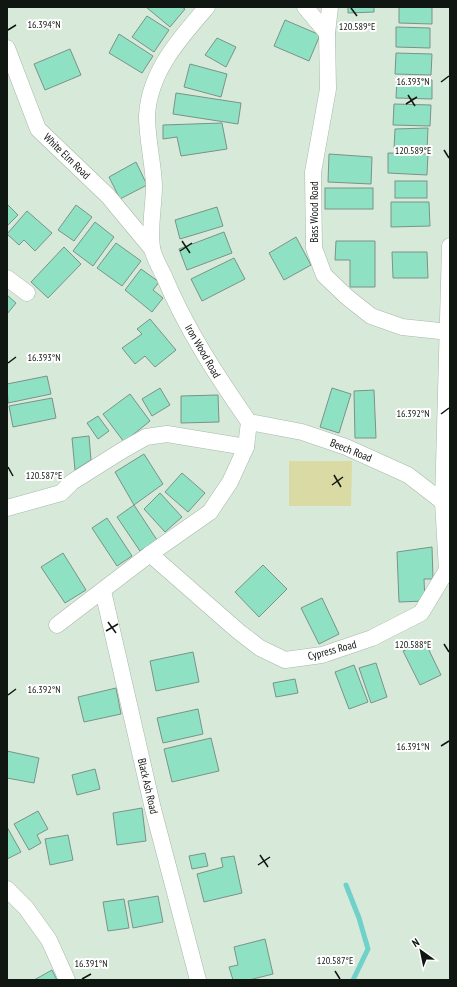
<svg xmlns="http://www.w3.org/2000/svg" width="457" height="987" font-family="'PT Sans Narrow',sans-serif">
<rect width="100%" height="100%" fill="#d7ead9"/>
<polygon fill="#dadaa5" points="289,461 352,461 351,506 289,506"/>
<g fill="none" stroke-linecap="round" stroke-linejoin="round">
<polyline stroke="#6fd1ca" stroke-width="5" points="346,885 359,918 368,949 353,980"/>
</g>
<g fill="#8ee2c3" stroke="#7b9289">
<polygon points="146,7 182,7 185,9 170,27"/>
<polygon points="348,7 374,7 374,12 348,13"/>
<polygon points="399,7 432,7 432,24 399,23"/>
<polygon points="147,16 169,30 154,52 132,37"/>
<polygon points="285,20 320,35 309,61 274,46"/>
<polygon points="396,27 430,28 430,48 396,47"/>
<polygon points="119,34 153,56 142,73 109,53"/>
<polygon points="217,38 236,47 226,67 205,55"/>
<polygon points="70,49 81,75 45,90 34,64"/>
<polygon points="396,53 432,54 431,75 395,74"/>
<polygon points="190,64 227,74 221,97 184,87"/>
<polygon points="397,79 432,80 432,99 396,98"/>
<polygon points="176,93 241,103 238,124 173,114"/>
<polygon points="394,104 431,105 430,126 393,125"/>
<polygon points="222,123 227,149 181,156 177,137 163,139 163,125"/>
<polygon points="428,128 427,150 394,149 395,129"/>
<polygon points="388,153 428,154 427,175 388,173"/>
<polygon points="329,154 372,157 371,184 328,182"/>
<polygon points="136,162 147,185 120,199 109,177"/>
<rect x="395" y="181" width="32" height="17"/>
<rect x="325" y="188" width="48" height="21"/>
<polygon points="391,202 429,202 430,226 391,227"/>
<polygon points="7,204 18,215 7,226"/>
<polygon points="76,205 92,217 74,241 58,230"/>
<polygon points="217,207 223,226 180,239 175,220"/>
<polygon points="27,211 52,233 35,251 24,240 19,245 7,234"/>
<polygon points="95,222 114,237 93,266 73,251"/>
<polygon points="224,232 232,253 187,270 179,249"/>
<polygon points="296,237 311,265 284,280 269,253"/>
<polygon points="336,241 375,241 375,287 350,287 350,260 335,260"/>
<polygon points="116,243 141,261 122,286 97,268"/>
<polygon points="64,247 81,264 48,298 31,282"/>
<polygon points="392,252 427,252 428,278 393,278"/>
<polygon points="234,258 245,279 202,301 191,279"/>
<polygon points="141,269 159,282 153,290 163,298 152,312 125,290"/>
<polygon points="7,295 16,303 7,314"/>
<polygon points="150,319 176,350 155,367 145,356 135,364 122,348 142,334 137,329"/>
<polygon points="47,376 51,394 8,403 7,384"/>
<polygon points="160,388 170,405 152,416 142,399"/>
<polygon points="332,388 351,394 339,433 320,427"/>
<polygon points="374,390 376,438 355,438 354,391"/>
<polygon points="130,394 150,421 124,442 103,414"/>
<polygon points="218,395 219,422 181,423 181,396"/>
<polygon points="52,398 56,418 13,427 9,406"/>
<polygon points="98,416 109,431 98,439 87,423"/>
<polygon points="89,436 91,460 75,470 72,438"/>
<polygon points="144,454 163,484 134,505 115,472"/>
<polygon points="182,473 205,493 188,512 165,492"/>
<polygon points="160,493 182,517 165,532 144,509"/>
<polygon points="134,505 157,540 140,551 117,517"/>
<polygon points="107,518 132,556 117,566 92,528"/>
<polygon points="432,547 433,579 424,579 425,601 399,602 397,552"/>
<polygon points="63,553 86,590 65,603 41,567"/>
<polygon points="263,565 287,589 259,617 235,592"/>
<polygon points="322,598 339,634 319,644 301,608"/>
<polygon points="425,642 441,675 420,685 403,651"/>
<polygon points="193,652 199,682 156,691 150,661"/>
<polygon points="376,663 387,697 371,703 359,668"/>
<polygon points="354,665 368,702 349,709 335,672"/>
<polygon points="295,679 298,693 276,697 273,683"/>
<polygon points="116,688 121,714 84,722 78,697"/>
<polygon points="198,709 203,734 163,743 157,718"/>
<polygon points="211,738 219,771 172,782 164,749"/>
<polygon points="7,751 39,758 34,783 7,778"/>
<polygon points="95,769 100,789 77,795 72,775"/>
<polygon points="142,808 146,841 117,845 113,813"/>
<polygon points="38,811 48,829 37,835 41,843 29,850 14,824"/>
<polygon points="7,827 21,852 7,859"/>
<polygon points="68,835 73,860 50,865 45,839"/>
<polygon points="205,853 208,866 192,869 189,856"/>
<polygon points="234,856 242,893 204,902 197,874 223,867 221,858"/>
<polygon points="158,896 163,922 133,928 128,901"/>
<polygon points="124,899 129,928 108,931 103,902"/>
<polygon points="265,939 273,974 249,980 233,980 229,967 238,965 234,947"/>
<polygon points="52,970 57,980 34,980"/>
</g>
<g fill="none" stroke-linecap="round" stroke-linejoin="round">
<g stroke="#a6b8a8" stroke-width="17">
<g id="minor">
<polyline points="305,7 327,33"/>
<polyline points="330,7 327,33 328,89 313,172 314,248 324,275 347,297 371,316 402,327 449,332"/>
<polyline points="7,48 38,129 108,196 152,249"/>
<polyline points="7,278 27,293"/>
<polyline points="249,422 302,432 346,447 408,475 443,502"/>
<polyline points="7,508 61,493 72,482 123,450 146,437 167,434 246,447"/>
<polyline points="150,554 238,631 260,648 285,660 322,655 372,638 421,613 447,570 443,502 450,246"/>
<polyline points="103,591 153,809 198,980"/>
<path d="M57,625L150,554L210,512L230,482L246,447L249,422C217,376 186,329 164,276C160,268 154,258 152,248C149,228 154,206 154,185C153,162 147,139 147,116C149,72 180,38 207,7"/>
<polyline points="7,889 26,908 49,940 67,980"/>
</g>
</g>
<use href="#minor" stroke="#fff" stroke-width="16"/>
</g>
<path fill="none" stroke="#101611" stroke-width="1.5" d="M351,8L357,16M8,30L16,25M441,82L449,76M408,95L415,106M406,104L417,97M444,150L449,158M182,241L190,253M180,251L192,243M8,363L16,357M441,414L449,408M8,467L13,476M334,475L341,487M332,485L343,477M108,622L116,633M106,631L118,624M444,644L449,652M8,695L16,689M441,746L449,741M260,855L268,867M258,865L270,857M335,971L340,979M82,979L91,974"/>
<g text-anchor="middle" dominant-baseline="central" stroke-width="4" stroke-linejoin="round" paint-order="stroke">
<g font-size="11" fill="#101611" stroke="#fff">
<text transform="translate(67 156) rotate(44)">White Elm Road</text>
<text transform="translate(314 212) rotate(-90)">Bass Wood Road</text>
<text transform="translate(203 351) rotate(60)">Iron Wood Road</text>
<text transform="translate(351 450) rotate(22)">Beech Road</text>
<text transform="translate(332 650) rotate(-15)">Cypress Road</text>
<text transform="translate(148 786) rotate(77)">Black Ash Road</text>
</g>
</g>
<g font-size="10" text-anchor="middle" fill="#101611" stroke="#fff" stroke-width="4" stroke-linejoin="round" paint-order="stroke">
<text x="44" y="28">16.394°N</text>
<text x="357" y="30">120.589°E</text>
<text x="413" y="85">16.393°N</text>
<text x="413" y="154">120.589°E</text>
<text x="44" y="361">16.393°N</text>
<text x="413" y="417">16.392°N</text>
<text x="44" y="479">120.587°E</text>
<text x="413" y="648">120.588°E</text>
<text x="44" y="693">16.392°N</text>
<text x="413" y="750">16.391°N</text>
<text x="335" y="964">120.587°E</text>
<text x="91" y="967">16.391°N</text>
</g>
<rect width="457" height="987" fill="none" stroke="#101611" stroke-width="16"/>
<g transform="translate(421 951) rotate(327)" stroke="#ffffff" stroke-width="3" paint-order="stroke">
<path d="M0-3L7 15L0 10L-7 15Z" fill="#101611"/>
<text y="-6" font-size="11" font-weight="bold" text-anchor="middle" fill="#101611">N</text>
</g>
</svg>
